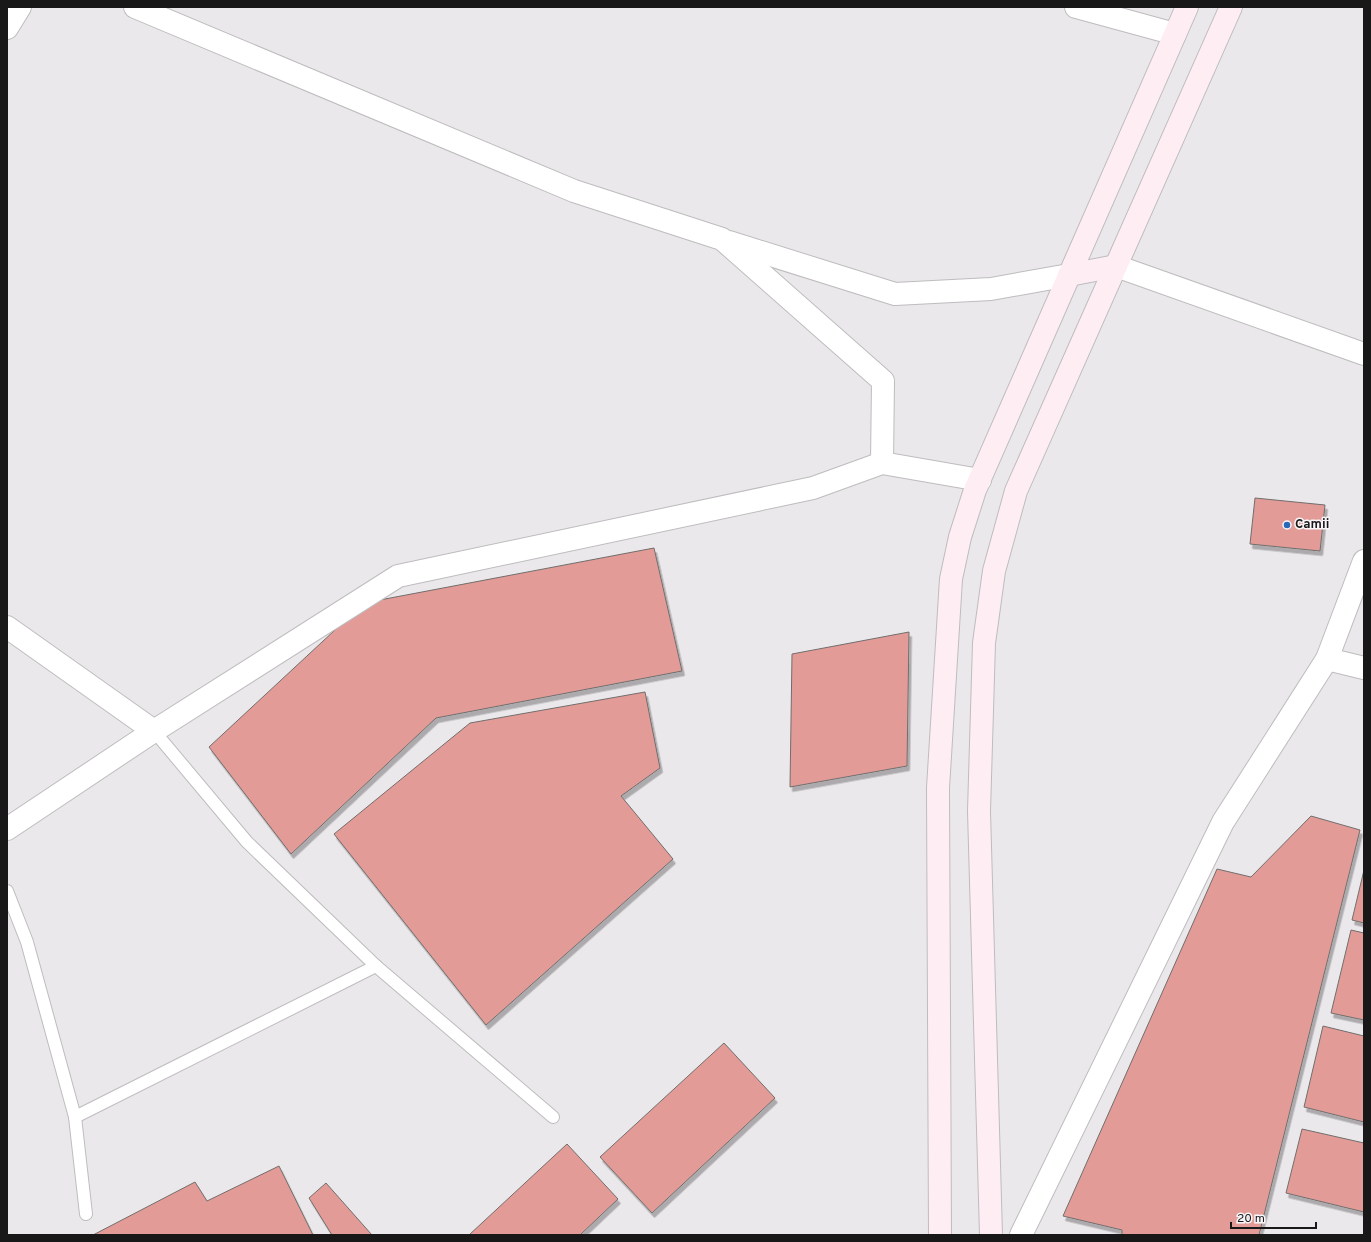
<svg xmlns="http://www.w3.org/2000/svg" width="1371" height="1242" font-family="Overpass,sans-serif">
<defs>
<filter id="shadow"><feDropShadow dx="2.5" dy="4.5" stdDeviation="0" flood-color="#0004"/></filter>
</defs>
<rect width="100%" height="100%" fill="#ebe8eb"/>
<g fill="#e29b96" stroke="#716e6d" filter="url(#shadow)">
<polygon points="1255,498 1325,505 1320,551 1250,544"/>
<polygon points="654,548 682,671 436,718 291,854 209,747 364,603"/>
<polygon points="909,632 907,766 790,787 792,654"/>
<polygon points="645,692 660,768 621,796 673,859 486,1025 334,834 470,723"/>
<polygon points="1311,816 1360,830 1259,1235 1122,1235 1122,1230 1063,1216 1217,869 1251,877"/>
<polygon points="1364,870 1364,923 1352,920"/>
<polygon points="1351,930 1364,933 1364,1020 1331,1013"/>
<polygon points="1323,1026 1364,1036 1364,1122 1304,1107"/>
<polygon points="724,1043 775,1098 652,1213 600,1157"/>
<polygon points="1302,1129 1364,1143 1364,1212 1286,1193"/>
<polygon points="567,1144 618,1199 580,1235 469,1235"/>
<polygon points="279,1166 313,1235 93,1235 195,1182 207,1201"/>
<polygon points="326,1183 372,1235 332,1235 309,1198"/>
</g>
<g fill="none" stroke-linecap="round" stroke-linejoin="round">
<g stroke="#bebcbe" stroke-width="14">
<g id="lane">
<polyline points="154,731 247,842 376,966 553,1117"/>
<polyline points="7,891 27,942 75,1117 86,1214"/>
<polyline points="75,1117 376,966"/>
</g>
</g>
<g stroke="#bebcbe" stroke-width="24">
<g id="street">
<polyline points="135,7 574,191 722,239 883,381 882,463"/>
<polyline points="1076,7 1175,34"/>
<polyline points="7,28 20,7"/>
<polyline points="729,242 895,294 991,289 1069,275"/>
<polyline points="1116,266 1364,354"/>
<polyline points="7,627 154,731"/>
<polyline points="1327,659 1364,668"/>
<polyline points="7,829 154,731 398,576 813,488 882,463 980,480"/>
<polyline points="1021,1235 1223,822 1327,659 1364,561"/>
</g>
</g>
<g stroke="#bebcbe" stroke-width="24">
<g id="secondary">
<polyline points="1069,275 1116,266"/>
<polyline points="940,1235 938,788 951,579 960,537 975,490 1187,7"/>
<polyline points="991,1235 979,811 984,643 994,571 1016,491 1231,7"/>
</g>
</g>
<use href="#lane" stroke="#fff" stroke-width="12"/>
<use href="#street" stroke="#fff" stroke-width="22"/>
<use href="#secondary" stroke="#feeef3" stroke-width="22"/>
</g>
<circle fill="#2768b9" stroke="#f8f6f8" stroke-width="1.5" cx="1287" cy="525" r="4"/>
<g text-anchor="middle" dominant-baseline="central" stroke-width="3" stroke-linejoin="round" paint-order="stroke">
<g font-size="13" font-weight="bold" fill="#191819" stroke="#f8f6f8" text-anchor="start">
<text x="1295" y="525">Camii</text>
</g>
</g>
<rect width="1371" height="1242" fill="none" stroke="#191819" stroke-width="16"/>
<path d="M1231 1222v6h85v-6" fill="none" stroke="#191819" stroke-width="2"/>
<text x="1237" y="1222" font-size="12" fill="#191819" stroke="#f8f6f8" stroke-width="3" paint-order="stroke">20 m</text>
</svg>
